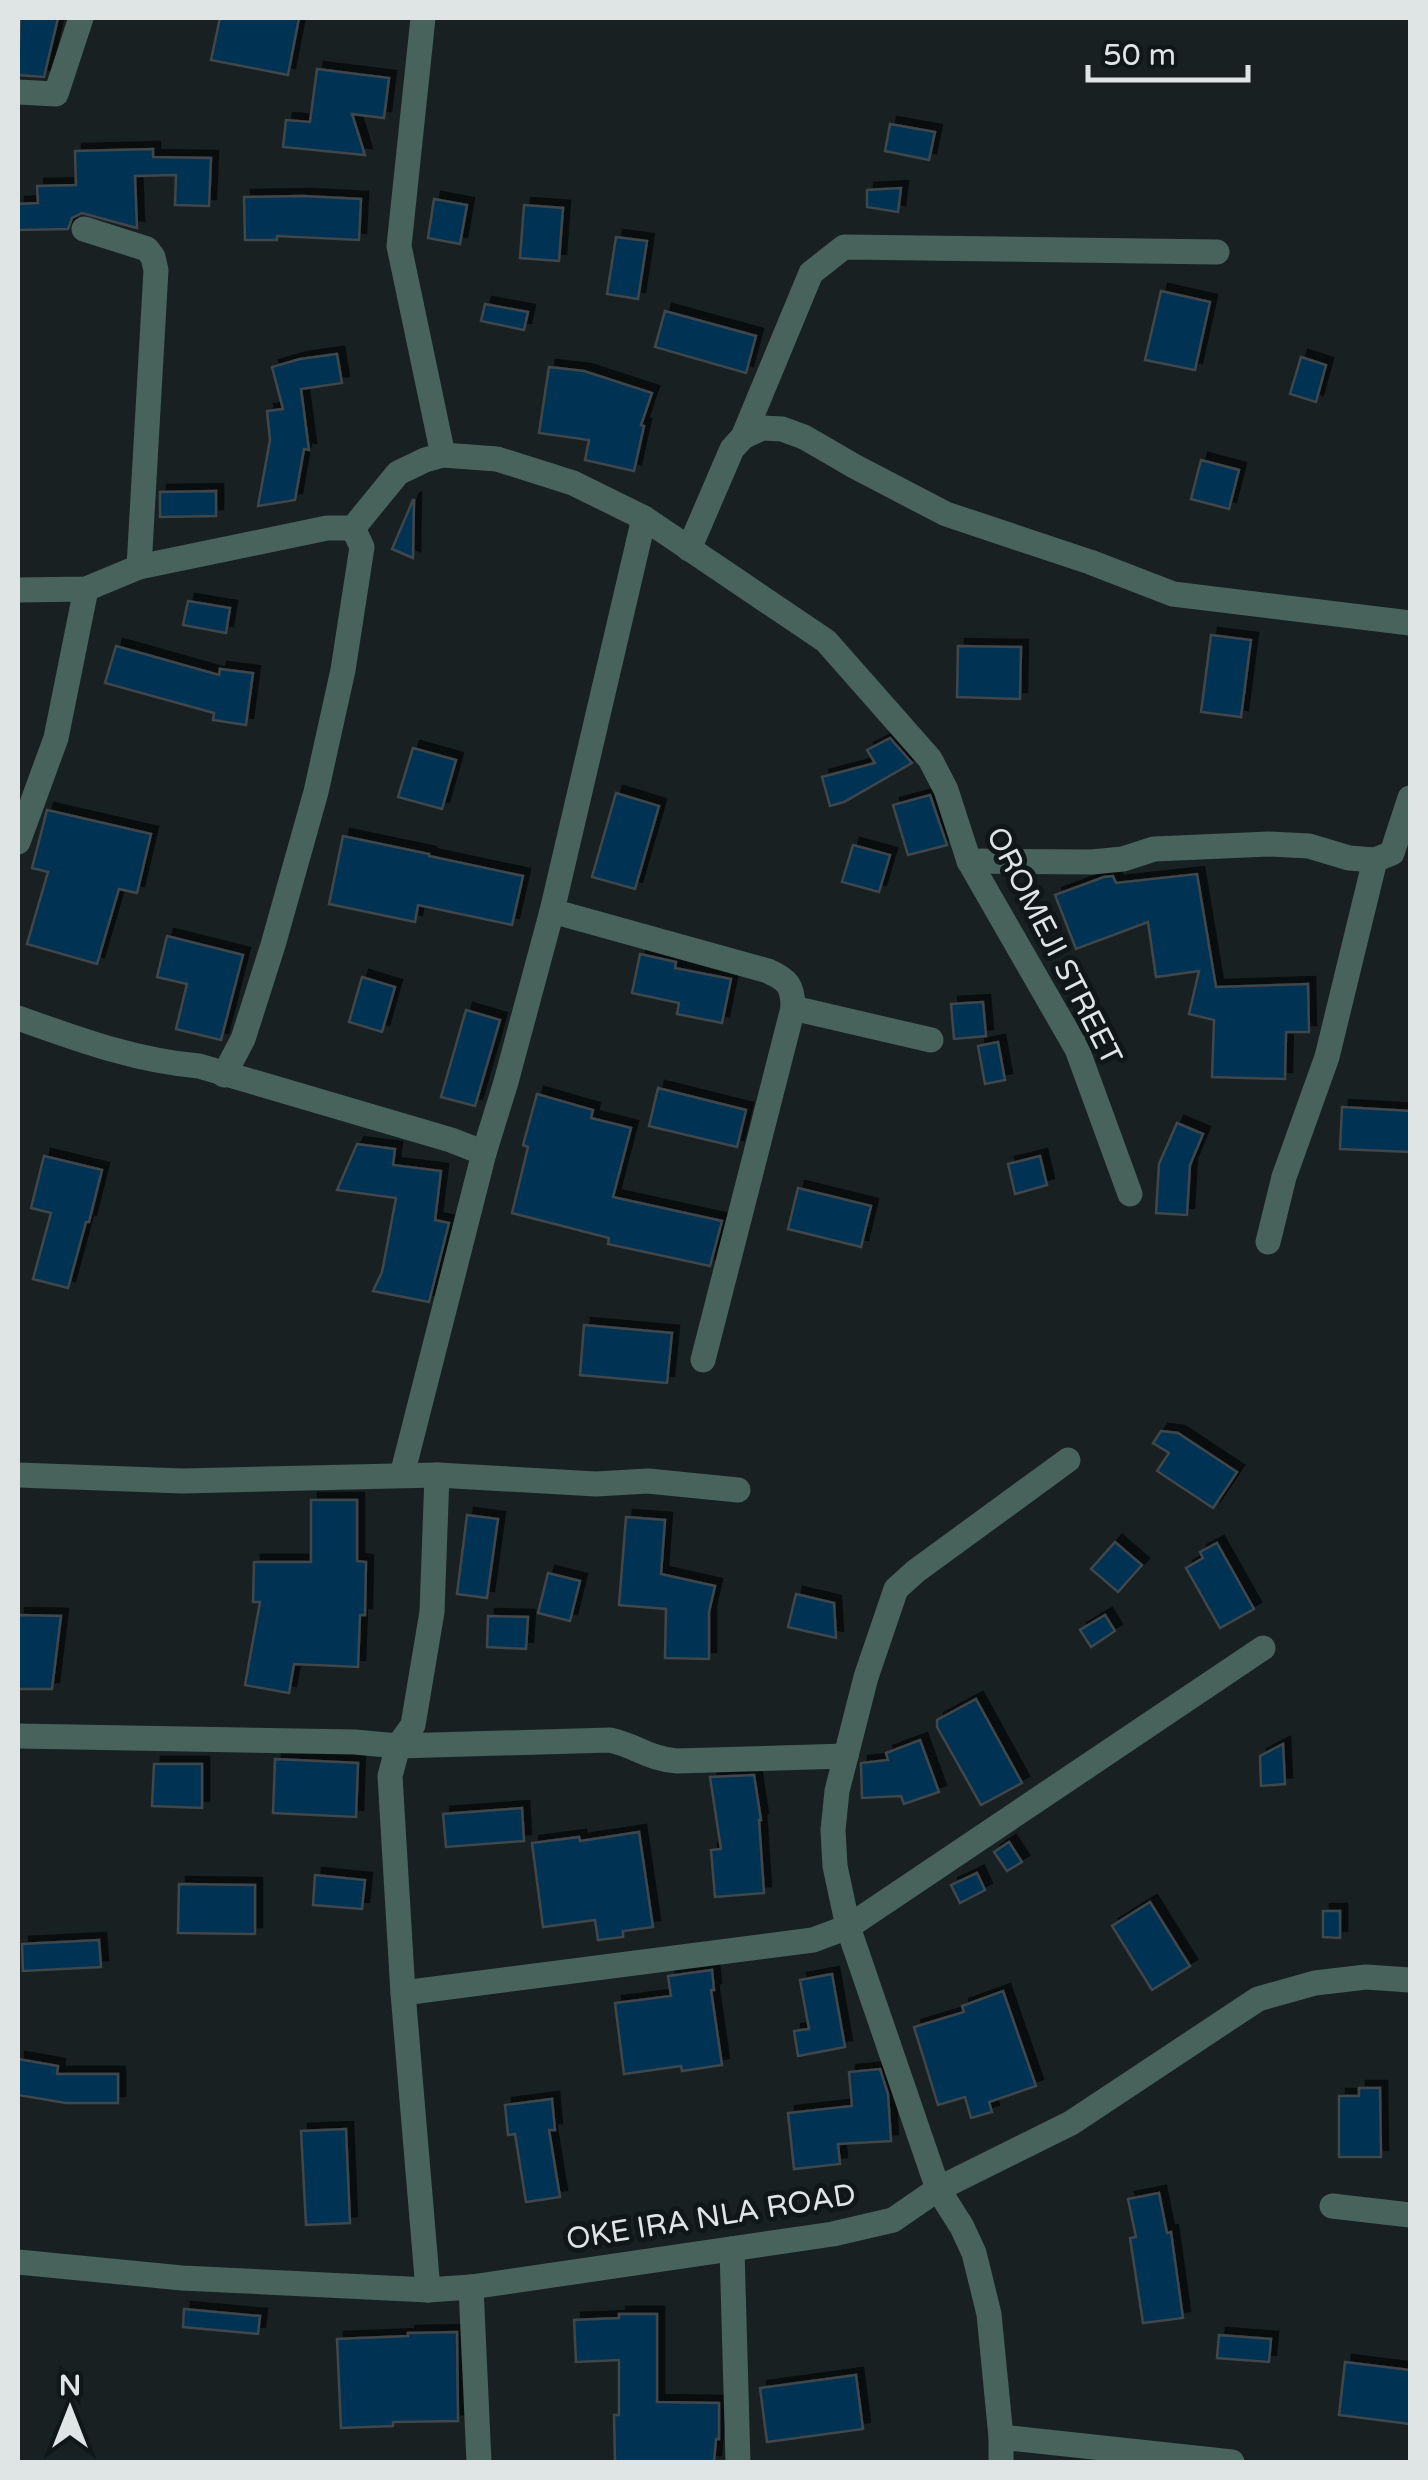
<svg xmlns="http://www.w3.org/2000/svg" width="1428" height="2480" font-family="'Varela Round',sans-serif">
<defs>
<filter id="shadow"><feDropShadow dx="7" dy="-7" stdDeviation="0" flood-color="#0009"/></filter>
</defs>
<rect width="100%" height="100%" fill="#182022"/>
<g fill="#003353" stroke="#40464b" stroke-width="2.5" filter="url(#shadow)">
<polygon points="20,18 58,18 44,77 18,75"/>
<polygon points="220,18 299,18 288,75 211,60"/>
<polygon points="317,69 389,78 384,118 352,114 365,155 283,147 286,120 310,122"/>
<polygon points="890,124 935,132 929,160 885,151"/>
<polygon points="153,149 153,157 211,158 209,206 175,205 176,175 135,176 137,228 82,213 72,218 68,229 18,230 18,204 38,203 37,186 76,185 75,151"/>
<polygon points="901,188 898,212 867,207 867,190"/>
<polygon points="303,196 361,199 359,240 277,236 277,240 245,240 244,197"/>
<polygon points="434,199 467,205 460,244 428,238"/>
<polygon points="524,205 563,208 559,261 520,258"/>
<polygon points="616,237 647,241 638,299 607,294"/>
<polygon points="1161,291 1210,302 1195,370 1145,360"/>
<polygon points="485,304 528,312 524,330 481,321"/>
<polygon points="665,311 756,336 746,373 655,347"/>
<polygon points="337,354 342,383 301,389 309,450 304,449 295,500 258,506 270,440 267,411 283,409 272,367 300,359"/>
<polygon points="1301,357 1326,365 1316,402 1290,394"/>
<polygon points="549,367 584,371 652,393 641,425 644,426 634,471 585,460 589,440 539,433"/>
<polygon points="1201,460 1239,470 1229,509 1191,499"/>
<polygon points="216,491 216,516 160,517 160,492"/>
<polygon points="413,500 414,500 413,558 392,549"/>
<polygon points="188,601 230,608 226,633 183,625"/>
<polygon points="1211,635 1251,640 1241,717 1201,712"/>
<polygon points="116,646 219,675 220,669 253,673 246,725 213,720 214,713 105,683"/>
<polygon points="958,646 1021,647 1020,699 957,697"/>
<polygon points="890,738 912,763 844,802 830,806 822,777 875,763 867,750"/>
<polygon points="413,748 456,760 442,809 398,797"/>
<polygon points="616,793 659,806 635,889 592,877"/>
<polygon points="930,795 947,845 908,855 893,805"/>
<polygon points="47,810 151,834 137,893 119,889 97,964 27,944 48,872 32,868"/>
<polygon points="343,836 429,854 429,856 523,876 512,925 418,905 415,922 329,904"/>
<polygon points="853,845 890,855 879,892 842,882"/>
<polygon points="1197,874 1216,987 1308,984 1309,1032 1286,1032 1285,1079 1212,1077 1214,1020 1189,1014 1199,971 1156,977 1148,922 1076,949 1055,895 1104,877 1113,876 1116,883"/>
<polygon points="167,936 243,955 221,1040 176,1029 187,984 157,977"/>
<polygon points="640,954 676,962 675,968 731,979 722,1023 677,1014 679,1003 632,993"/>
<polygon points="362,977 395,987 382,1032 349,1022"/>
<polygon points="983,1002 986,1036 954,1039 951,1004"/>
<polygon points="466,1010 500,1020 475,1106 441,1097"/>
<polygon points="998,1042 1005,1080 985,1084 978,1046"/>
<polygon points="658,1088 746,1110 737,1147 649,1126"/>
<polygon points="537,1094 593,1110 591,1118 631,1128 613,1197 722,1221 710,1266 608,1244 609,1238 512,1213 528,1147 523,1145"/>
<polygon points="1342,1107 1410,1111 1410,1152 1340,1149"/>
<polygon points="1177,1123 1203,1134 1190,1165 1187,1215 1156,1213 1159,1164"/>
<polygon points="357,1144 395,1149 393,1165 441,1171 435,1220 449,1223 429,1302 373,1291 382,1272 396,1198 337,1190"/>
<polygon points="44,1156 102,1170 89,1222 86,1222 68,1288 33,1279 51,1213 31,1208"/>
<polygon points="1040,1156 1047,1185 1015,1194 1008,1164"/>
<polygon points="798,1188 871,1206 861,1247 788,1229"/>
<polygon points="584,1325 672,1333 667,1383 580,1375"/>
<polygon points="1161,1431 1178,1433 1237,1472 1213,1508 1157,1471 1169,1453 1153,1443"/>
<polygon points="311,1500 357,1500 357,1561 366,1562 365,1615 360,1615 358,1667 294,1664 289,1693 245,1685 260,1602 253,1602 254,1562 311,1562"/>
<polygon points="467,1515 498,1519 487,1598 457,1594"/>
<polygon points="626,1517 665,1520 661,1574 715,1586 709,1612 709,1659 665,1658 666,1609 619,1605"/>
<polygon points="1115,1542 1142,1565 1118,1592 1091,1569"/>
<polygon points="1217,1543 1254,1609 1220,1628 1186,1568 1203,1558 1200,1552"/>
<polygon points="548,1573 580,1581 570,1621 538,1613"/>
<polygon points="796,1594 834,1603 836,1638 788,1627"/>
<polygon points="18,1615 61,1616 52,1689 18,1689"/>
<polygon points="1105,1615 1115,1631 1091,1647 1080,1630"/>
<polygon points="488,1616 528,1617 526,1649 487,1647"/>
<polygon points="976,1699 1022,1783 981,1805 937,1727 937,1720"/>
<polygon points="920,1740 939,1792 904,1804 901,1796 862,1798 861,1763 888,1760 886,1753"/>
<polygon points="1283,1744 1285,1784 1261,1786 1260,1756"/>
<polygon points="275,1759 358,1763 356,1817 273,1813"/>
<polygon points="154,1764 202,1764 202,1808 152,1806"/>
<polygon points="754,1775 761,1820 759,1820 764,1893 715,1897 711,1850 721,1849 710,1777"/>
<polygon points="522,1808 524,1841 446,1847 443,1814"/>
<polygon points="639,1832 653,1927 623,1931 623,1937 598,1940 595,1920 543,1927 532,1843 579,1837 580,1841"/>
<polygon points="1009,1842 1022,1862 1007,1871 994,1852"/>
<polygon points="977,1873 985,1890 960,1903 951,1885"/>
<polygon points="315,1875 365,1880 362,1909 313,1905"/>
<polygon points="179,1884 255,1885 255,1934 178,1933"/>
<polygon points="1150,1902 1190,1966 1152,1990 1112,1926"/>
<polygon points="1323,1911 1340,1911 1340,1938 1323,1937"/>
<polygon points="99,1940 101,1967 23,1971 22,1944"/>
<polygon points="712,1970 714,1990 711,1990 722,2065 682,2071 681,2066 624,2074 615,2003 671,1996 668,1976"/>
<polygon points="832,1974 845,2047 798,2056 794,2031 809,2029 800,1980"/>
<polygon points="1003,1991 1036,2086 989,2102 992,2112 971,2118 965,2097 938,2105 914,2027 964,2012 962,2006"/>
<polygon points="18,2059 58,2066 57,2074 118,2074 118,2103 66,2103 18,2095"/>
<polygon points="880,2069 888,2094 891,2141 838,2144 840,2164 794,2169 788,2113 852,2106 849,2072"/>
<polygon points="1359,2088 1380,2088 1381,2157 1339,2157 1339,2096 1359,2096"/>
<polygon points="552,2099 555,2130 549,2130 560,2197 526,2202 515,2134 508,2135 505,2105"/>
<polygon points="346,2129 350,2223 306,2225 301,2131"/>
<polygon points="1159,2193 1167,2233 1171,2232 1183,2318 1143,2323 1130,2238 1136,2237 1128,2199"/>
<polygon points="184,2309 260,2316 258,2334 183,2327"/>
<polygon points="619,2314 657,2314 657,2402 719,2403 719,2439 716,2439 714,2462 615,2462 614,2415 619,2415 619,2360 576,2362 574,2320 619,2318"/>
<polygon points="457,2332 458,2421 393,2422 393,2426 341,2428 337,2339 408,2336 408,2333"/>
<polygon points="1219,2335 1271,2339 1269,2362 1217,2358"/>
<polygon points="1345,2362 1410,2370 1410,2424 1339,2415"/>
<polygon points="856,2375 863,2429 767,2442 760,2388"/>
</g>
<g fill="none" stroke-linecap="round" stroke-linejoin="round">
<g stroke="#47635b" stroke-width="25">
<polyline points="423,18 399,246 443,455"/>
<polyline points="18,92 56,94 81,18"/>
<polyline points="84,229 147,249 153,257 156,270 139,567"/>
<polyline points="743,437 762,428 782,429 804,437 854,466 946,514 1090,562 1173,594 1410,623"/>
<polyline points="689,549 732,449 743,437 811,273 844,247 1217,252"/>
<polyline points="18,590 86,589 139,567 327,528 353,528 398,473 425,460 443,455 497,459 573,483 644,518 826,641 930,759 946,790 969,861 1077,1049 1130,1194"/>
<polyline points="18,842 56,738 86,589"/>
<polyline points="969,861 1092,862 1123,859 1154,849 1269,844 1309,846 1349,858 1375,860 1392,853 1410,798"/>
<path d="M552,911L768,971C788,980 793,986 793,1008L703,1360"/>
<polyline points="793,1008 931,1040"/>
<path d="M18,1018C77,1039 136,1061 199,1066L451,1140L484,1153"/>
<polyline points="224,1075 243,1039 273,945 316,792 343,670 362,547 353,528"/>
<polyline points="1268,1242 1284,1177 1327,1057 1375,860"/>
<polyline points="18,1475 183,1481 437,1475 596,1484 648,1481 738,1490"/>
<polyline points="402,1475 484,1153 506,1082 552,911 644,518"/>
<path d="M18,1736L355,1742L398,1746L610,1740C637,1746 649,1759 677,1761L846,1756"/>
<polyline points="403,1993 813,1940 848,1927 1263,1648"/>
<polyline points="1332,2206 1410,2215"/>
<polyline points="732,2249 738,2462"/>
<polyline points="18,2262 182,2278 428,2290 471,2287 833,2234 893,2220 938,2189 1071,2123 1258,1999 1315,1983 1366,1977 1410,1980"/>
<polyline points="471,2287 479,2462"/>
<polyline points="428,2290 403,1993 390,1776 398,1746 413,1725 432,1612 437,1475"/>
<polyline points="1001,2437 1232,2462"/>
<polyline points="1001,2462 1001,2437 989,2314 974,2253 962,2227 938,2189 848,1927 835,1866 833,1830 837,1791 866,1677 896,1589 916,1571 1068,1460"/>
</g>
</g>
<g text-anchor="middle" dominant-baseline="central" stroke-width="10" stroke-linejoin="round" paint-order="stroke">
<g font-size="30" fill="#dfe4e5" stroke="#0f1719">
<text transform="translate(1054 946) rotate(63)">OROMEJI STREET</text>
<text transform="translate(711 2217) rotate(-9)">OKE IRA NLA ROAD</text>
</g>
</g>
<rect width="1428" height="2480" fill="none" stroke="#dfe4e5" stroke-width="40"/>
<g transform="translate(70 2410)" stroke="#0f1719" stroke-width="8" paint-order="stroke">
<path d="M0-8L18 38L0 25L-18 38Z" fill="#dfe4e5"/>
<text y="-15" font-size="28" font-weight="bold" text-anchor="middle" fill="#dfe4e5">N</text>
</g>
<path d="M1088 65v15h160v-15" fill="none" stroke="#dfe4e5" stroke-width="5"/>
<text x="1103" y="65" font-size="30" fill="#dfe4e5" stroke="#0f1719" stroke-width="8" paint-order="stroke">50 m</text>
</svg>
